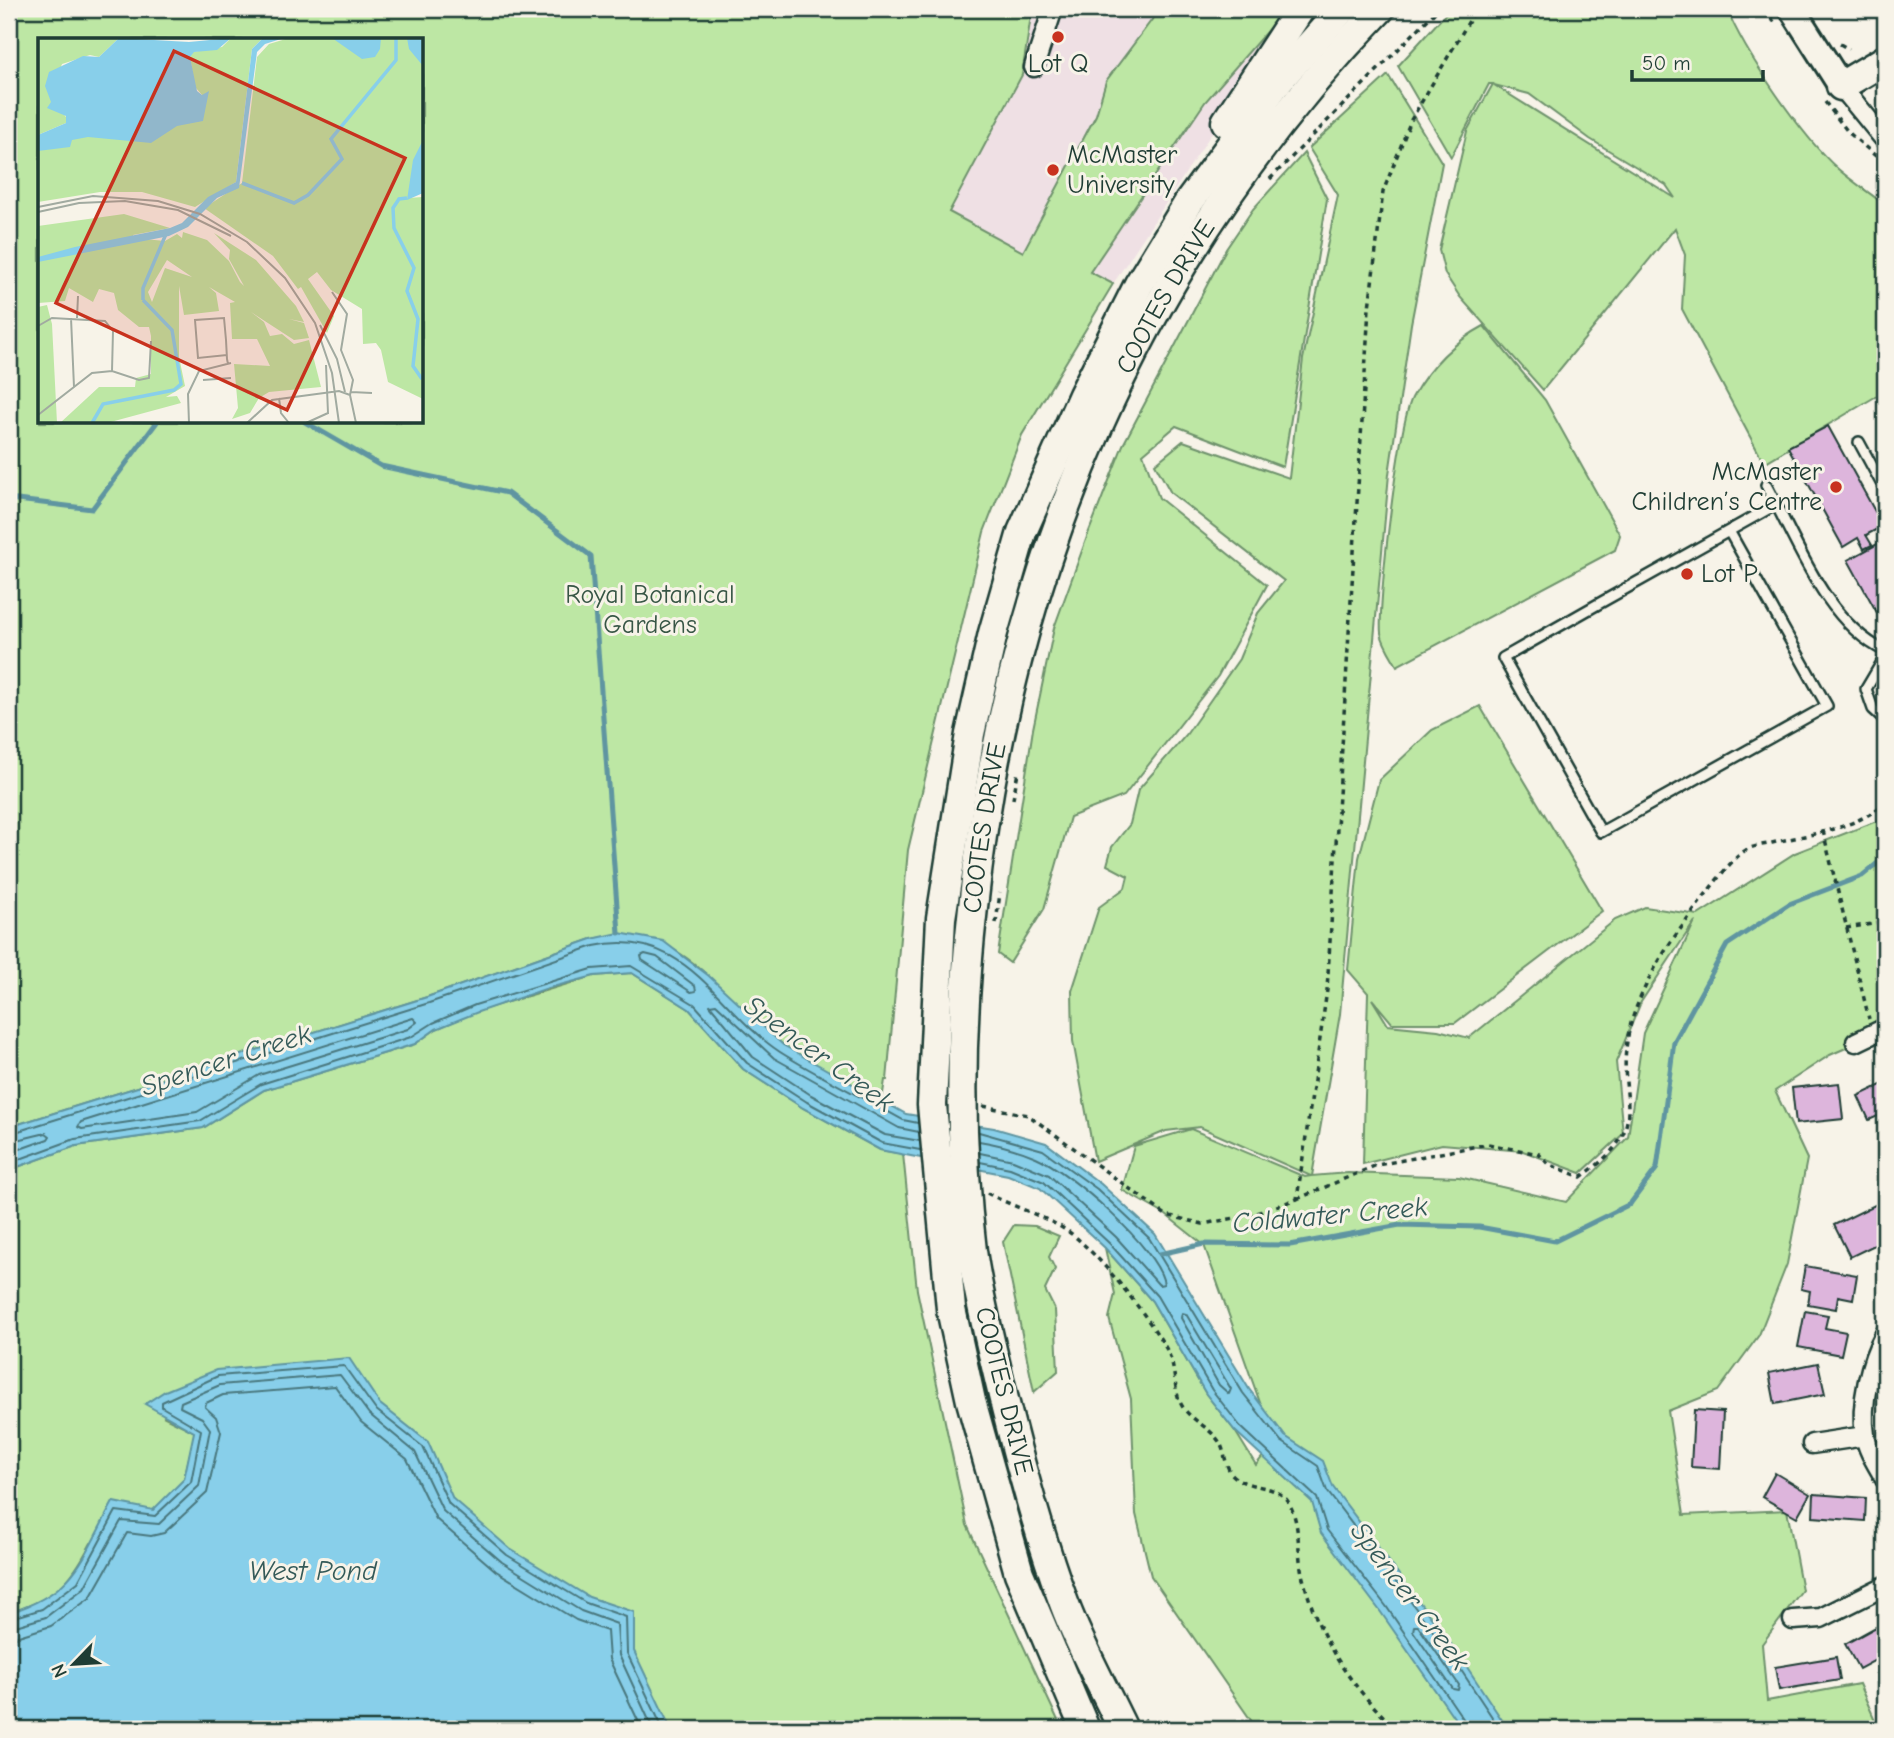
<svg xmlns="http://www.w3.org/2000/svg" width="1894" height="1738" font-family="'Comic Neue',sans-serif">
<rect width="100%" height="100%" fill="#f7f3e8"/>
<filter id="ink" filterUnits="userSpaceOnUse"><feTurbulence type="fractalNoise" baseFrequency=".0143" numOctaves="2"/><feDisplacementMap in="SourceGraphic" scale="14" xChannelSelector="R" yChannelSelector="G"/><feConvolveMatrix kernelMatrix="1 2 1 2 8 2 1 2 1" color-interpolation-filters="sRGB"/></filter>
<g filter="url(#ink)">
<polygon fill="#efe0e4" points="994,9 1293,9 1113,284 1073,264 1023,255 908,194"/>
<g fill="#bde7a4" stroke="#6e926c" stroke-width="2" fill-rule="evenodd">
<path d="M9,9H1032L1022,75L949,212L1023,252L1096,115L1106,81L1160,9H1286L1205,102L1090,272L1113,284L1022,435L984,532L908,850L887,1080H885L882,1100C850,1082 814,1066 784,1045C717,999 687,919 592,939L427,997L9,1127ZM40,40H422V422H40Z"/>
<path d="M1450,9H1727C1744,52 1803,138 1838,169C1853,182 1870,193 1885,205V391L1764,463L1682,309L1685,255L1675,228L1543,390L1460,297L1445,274L1439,250L1467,131L1493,84H1489L1451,157L1398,66ZM1494,85L1529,94L1590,139L1666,185L1675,198Z"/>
<polygon points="1388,75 1442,163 1411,324 1389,474 1340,1014 1312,1176 1348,1173 1459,1177 1566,1202 1628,1137 1643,1033 1695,921 1641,1002 1616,1062 1623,1134 1581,1173 1523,1151 1442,1144 1363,1164 1368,993 1348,970 1359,858 1379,780 1432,730 1480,706 1602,911 1455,1023 1392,1023 1372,999 1388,1025 1438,1030 1469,1038 1615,920 1645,907 1698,915 1795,853 1877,821 1885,813 1885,1031 1830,1055 1775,1091 1807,1159 1787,1264 1759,1335 1718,1391 1668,1411 1684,1515 1787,1510 1802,1590 1762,1644 1767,1701 1859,1684 1879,1729 1257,1729 1151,1576 1136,1514 1131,1399 1109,1318 1115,1294 1105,1248 1152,1301 1206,1394 1235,1431 1256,1465 1274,1442 1204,1245 1166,1215 1122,1190 1134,1146 1191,1129 1305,1177 1311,1176 1200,1127 1166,1131 1095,1161 1073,1041 1072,991 1099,907 1125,888 1128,876 1107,865 1112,847 1130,824 1138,790 1186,735 1239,659 1258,613 1284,581 1171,493 1155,464 1183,441 1289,478 1303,359 1338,195 1309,148"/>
<polygon points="1304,153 1327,199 1283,467 1176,426 1143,454 1159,498 1267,585 1218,676 1124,796 1070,817 1044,909 1010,963 998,954 1033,729 1054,628 1088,534 1123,445 1226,249 1253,209"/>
<path d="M1484,326L1545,400L1620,535L1615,550L1397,666C1392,657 1383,644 1381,633C1378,602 1399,420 1413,396C1430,366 1454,342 1484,326Z"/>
<path d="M632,973L689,1009L743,1069L803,1108L880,1150L903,1154L917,1290L967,1525L1062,1729H661L420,1522L163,1416L195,1432L184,1479L171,1518L91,1543C68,1587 56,1597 9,1613V1170L76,1146L203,1128L264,1090L415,1044L436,1029L478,1011L594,976Z"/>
<polygon points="1014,1225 1035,1226 1059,1236 1049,1257 1055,1269 1045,1290 1055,1310 1058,1371 1034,1392 1003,1242"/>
</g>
<g fill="#88cfea" stroke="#5e95a1" stroke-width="2">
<polygon points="619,933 663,941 709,976 783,1045 906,1114 994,1128 1046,1143 1101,1184 1155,1234 1249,1389 1285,1436 1323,1461 1333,1487 1457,1652 1508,1729 1462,1729 1380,1611 1321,1533 1312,1502 1235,1431 1206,1394 1152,1301 1105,1248 1040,1188 1008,1175 880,1150 803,1108 743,1069 689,1009 632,973 594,976 545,989 478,1012 436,1029 415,1044 264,1090 203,1128 76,1146 9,1170 9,1127 427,997 592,939"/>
<path d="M349,1358L380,1404L428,1442L453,1499L510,1549L589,1597L634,1612V1651L671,1729H9V1613C77,1591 81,1561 113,1502L153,1510L184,1479L194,1432L145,1404L165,1391L216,1370Z"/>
</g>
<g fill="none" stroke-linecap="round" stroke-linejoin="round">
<g stroke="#49777d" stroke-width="2">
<polygon points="645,954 657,957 695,986 696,991 691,992 642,960 641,956"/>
<polygon points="413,1018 417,1022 408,1029 259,1075 197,1112 82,1129 78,1127 81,1122"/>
<polyline points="919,1132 899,1128 774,1058 716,1004 710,1005 753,1057 811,1095 885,1135 920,1141"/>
<polyline points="979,1132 1043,1150 1097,1189 1149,1238 1243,1393 1281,1441 1318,1466 1327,1491 1451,1655 1500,1729"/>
<path d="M9,1134L429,1003L594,946C686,926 715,1009 780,1052C819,1077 863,1097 903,1120L918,1123"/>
<path d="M979,1141C998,1144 1019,1150 1036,1157C1069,1171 1159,1249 1164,1284L1159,1285L1116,1237L1049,1175L1013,1160L980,1153"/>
<polyline points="9,1142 46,1133 50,1136 48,1139 9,1153"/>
<polyline points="980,1162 1010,1168 1044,1182 1110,1244 1157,1296 1212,1390 1240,1426 1317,1498 1327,1530 1386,1606 1466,1723 1467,1729"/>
<polyline points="9,1163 75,1139 200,1121 261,1084 411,1037 433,1023 475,1005 592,969 631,966 694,1004 747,1063 807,1102 882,1143 920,1150"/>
<polygon points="1182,1313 1186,1314 1231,1389 1229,1394 1219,1385 1181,1318"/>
<polyline points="9,1619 42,1609 78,1582 116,1511 155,1516 191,1482 201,1430 162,1407 162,1402 218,1376 344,1366 375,1409 423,1447 449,1504 507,1555 586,1603 626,1617 627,1653 663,1729"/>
<polygon points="1414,1626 1418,1626 1459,1685 1458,1690 1453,1689 1413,1631"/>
<polyline points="9,1628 46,1617 84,1588 121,1521 159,1524 199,1486 210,1429 202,1418 180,1407 181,1402 220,1385 340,1375 369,1414 415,1452 443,1511 502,1562 581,1611 617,1624 619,1655 653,1729"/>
<polyline points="9,1639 51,1626 90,1598 127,1533 151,1536 164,1533 207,1493 221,1432 216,1417 205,1407 206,1403 223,1395 335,1386 361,1422 407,1459 436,1519 496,1571 576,1620 607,1631 609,1659 642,1729"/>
</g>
<g stroke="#5e95a1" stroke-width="5">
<polyline points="305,422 381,466 507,493 591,556 619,933"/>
<polyline points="9,499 92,509 157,422"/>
<polyline points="1630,1204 1657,1168 1674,1042 1727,945 1789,904 1862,876 1885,857"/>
<polyline points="1160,1254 1204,1244 1290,1245 1400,1225 1479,1227 1555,1241 1630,1204"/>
</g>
</g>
<g fill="#ddb5dc" stroke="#1f3d34" stroke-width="2">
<polygon points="1828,426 1883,526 1866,535 1872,545 1864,549 1858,538 1843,547 1788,447"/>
<polygon points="1885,540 1885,618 1881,620 1848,560"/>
<polygon points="1839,1083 1843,1119 1796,1124 1792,1088"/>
<polygon points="1885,1083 1885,1113 1869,1120 1858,1096"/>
<polygon points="1885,1200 1885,1240 1850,1257 1834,1225"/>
<polygon points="1805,1266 1857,1275 1853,1299 1838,1296 1836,1309 1808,1304 1810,1291 1801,1289"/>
<polygon points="1805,1311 1828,1315 1825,1328 1846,1332 1841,1355 1798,1347"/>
<polygon points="1818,1363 1825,1394 1775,1404 1769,1373"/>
<polygon points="1694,1410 1723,1412 1720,1469 1691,1467"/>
<polygon points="1775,1473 1810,1494 1797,1517 1762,1497"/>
<polygon points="1814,1494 1866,1498 1865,1521 1813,1517"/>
<polygon points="1885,1622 1885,1655 1859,1669 1845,1644"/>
<polygon points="1836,1657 1840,1680 1779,1690 1775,1667"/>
</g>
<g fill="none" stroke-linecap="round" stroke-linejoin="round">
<g stroke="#1f3d34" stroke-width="14">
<g id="lane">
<polyline points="1859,442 1885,490"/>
<path d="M1766,485C1797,541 1825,622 1885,651"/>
<path d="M1729,531L1827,706L1601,832L1503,658C1594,606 1685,555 1777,504"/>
<polyline points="1885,657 1866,689 1873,709 1885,720"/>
</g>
</g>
<g stroke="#1f3d34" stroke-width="23">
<g id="street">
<polyline points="1034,67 1053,9"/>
<polyline points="1841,86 1885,140"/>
<polyline points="1856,1042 1885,1028"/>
<path d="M1885,1334C1870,1361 1860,1404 1865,1435C1867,1450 1878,1466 1885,1479"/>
<polyline points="1812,1444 1865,1436"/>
<polyline points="1793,1620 1821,1618 1885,1586"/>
</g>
</g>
<g stroke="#1f3d34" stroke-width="30">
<polyline id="secondary" points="1792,9 1841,86"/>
</g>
<g stroke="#1f3d34" stroke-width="33">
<g id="primary">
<polyline points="1841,86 1885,60"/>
<polyline points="1226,122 1300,9"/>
<polyline points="1085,1729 1019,1573 971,1401 951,1309 932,1105 941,918 970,734 993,633 1022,532 1083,395 1139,284 1189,202 1278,81 1342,9"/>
<path id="s1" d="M1123,1729C1103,1687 1080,1646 1064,1603C1037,1530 1017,1454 999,1379C989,1337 978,1294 972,1251C958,1137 960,1022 973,907C1009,565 1139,258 1380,9"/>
</g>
</g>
<g stroke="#1f3d34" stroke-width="3.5" stroke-dasharray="5 5" stroke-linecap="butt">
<polyline points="1766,9 1774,22"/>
<polyline points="1840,44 1849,49"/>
<polyline points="1825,102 1848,132 1885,164"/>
<polyline points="1270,179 1438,9"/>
<polyline points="1013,799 1018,772"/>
<polyline points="1823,831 1869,1019"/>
<polyline points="996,923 1000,893"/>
<polyline points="1846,928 1885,922"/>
<polyline points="983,1106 1028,1115 1166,1215 1203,1224 1251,1215 1297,1199 1327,990 1369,308 1383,192 1411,120 1476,9"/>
<path d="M987,1193C1013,1207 1045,1216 1069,1232C1100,1255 1148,1316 1167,1350C1176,1367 1173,1385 1180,1402C1188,1420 1210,1426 1220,1443C1225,1452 1225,1465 1231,1473C1247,1492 1278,1481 1290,1505C1301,1527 1297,1555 1303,1578C1320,1642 1349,1684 1396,1729"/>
<path d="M1297,1199L1377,1165L1488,1144L1539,1154L1548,1164L1581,1177C1660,1122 1611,1101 1630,1027C1637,998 1660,956 1678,932C1693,913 1727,861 1746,850C1752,846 1764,845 1772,843C1808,834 1857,830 1885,802"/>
<polyline points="1144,1719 1150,1729"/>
</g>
<use href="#lane" stroke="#f7f3e8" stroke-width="9"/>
<use href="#street" stroke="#f7f3e8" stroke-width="18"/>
<use href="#secondary" stroke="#f7f3e8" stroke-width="24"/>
<use href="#primary" stroke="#f7f3e8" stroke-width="28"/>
</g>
</g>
<g fill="#c8321e" stroke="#f7f3e8" stroke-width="2.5">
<circle cx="1058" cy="37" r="7"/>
<circle cx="1053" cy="170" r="7"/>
<circle cx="1836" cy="487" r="7"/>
<circle cx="1687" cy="574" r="7"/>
</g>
<g text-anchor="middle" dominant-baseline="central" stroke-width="6" stroke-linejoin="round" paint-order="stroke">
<g font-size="26" fill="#1f3d34" stroke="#f7f3e8" text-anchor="start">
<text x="1058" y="64" text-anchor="middle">Lot Q</text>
<text x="1067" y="155">McMaster<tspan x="1067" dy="30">University</tspan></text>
<text x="1822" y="472" text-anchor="end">McMaster<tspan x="1822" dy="30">Children’s Centre</tspan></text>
<text x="1701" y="574">Lot P</text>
</g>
<g font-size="26" fill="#1f3d34" stroke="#f7f3e8">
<text stroke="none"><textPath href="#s1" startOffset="1493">COOTES DRIVE</textPath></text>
<text stroke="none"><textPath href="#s1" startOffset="928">COOTES DRIVE</textPath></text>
<text transform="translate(1004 1391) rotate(76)">COOTES DRIVE</text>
</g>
<g font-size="26" fill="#375645" stroke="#f7f3e8">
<text x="650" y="595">Royal Botanical<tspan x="650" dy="30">Gardens</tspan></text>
</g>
<g font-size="28" font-style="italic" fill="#345a58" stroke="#f7f3e8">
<text transform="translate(819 1054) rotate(36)">Spencer Creek</text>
<text transform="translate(226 1060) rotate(-18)">Spencer Creek</text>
<text transform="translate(1330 1215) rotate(-5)">Coldwater Creek</text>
<text x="313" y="1571">West Pond</text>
<text transform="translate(1410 1596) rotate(53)">Spencer Creek</text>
</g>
</g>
<g transform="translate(38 38)">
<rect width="385" height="385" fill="#f7f3e8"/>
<path d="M0,0H81L61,19L52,17L24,26L12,59L28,79V85L0,97ZM193,0H225L214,11L198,144L157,169L104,154H62L0,164V111L49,93L86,102L164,57L157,49L152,19L155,14L184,9ZM251,0H371L385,23V103L370,160L385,159V361L350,344L343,312L338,305L325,306L324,271L293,252L279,234L270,241L296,278L289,295L263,249L260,251L235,218L166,170L204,145L219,19L231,6ZM86,176L132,190L95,197L96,200L127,203L139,196L144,200L145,194L169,202L191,223L202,244L206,248L191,221L192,212L176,195L218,222L258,268L266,284L251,281L266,285L271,300L256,302L213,274L226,284L232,298L244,296L256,306L271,302L283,349L231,354L221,360L212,375L194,381L200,370L196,326L232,328L219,301H194L192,265L197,264L171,249L178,255L181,273L146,277L141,248V319L147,348L128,359L139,358L143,365L69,385H22L61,349H97L98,340L113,336V298L111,289H101L80,272L76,255L61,251L55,264L31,250L27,263L0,265V188ZM129,222L154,239L127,230L114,264L110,254ZM9,267L14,286L19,385H0V269Z" fill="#bde7a4" fill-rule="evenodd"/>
<path d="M81,0L151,4L193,0L179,12L156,14L152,19L159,53L164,57L171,53L165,83L139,88L113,105L50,99L34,102L32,109L0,113V97L28,85V78L9,70L13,64L7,48L11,34L45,18L61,19ZM225,0H246L227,6L219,14L201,150L179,160L150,189L131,198L0,224V219L37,209L132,190L144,185L170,159L198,144L214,11ZM294,0H343L342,11L337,19L324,21ZM369,0H385V28L371,11ZM385,102V155L369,162L375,122Z" fill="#88cfea"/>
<path fill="none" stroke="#88cfea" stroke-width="3.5" d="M204,145L256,165L270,157L304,121L293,101L358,22V0M369,160L361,161L355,170L356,190L376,230L369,253L380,281L375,328L384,341M105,262V250L128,196M54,385L65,366L136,352L143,346L134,292L105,262"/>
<path fill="none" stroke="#a1aaa0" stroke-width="2" d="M0,169L55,158L120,163L162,176L209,204L247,240L277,285L294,335L301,385M0,174L41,165L87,163L140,172L193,198M294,254L309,276L303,312L315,342L312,357M33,280L36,349M39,280L40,258M282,287L299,321L307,354M0,288L14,280L67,283L75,293L74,333M189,317L160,320L157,282L186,280L188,302L189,321L190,326M165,342L193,340M313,354L334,355M312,357L318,385M241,360L243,375L251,385M0,377L54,335L74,333L101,342L111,340L113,303M151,385L150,356L161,333L193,325M209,385L234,362L301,353L312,357M268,385L290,375L288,327"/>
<path fill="#c8321e" fill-opacity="0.15" stroke="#c8321e" stroke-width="3.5" d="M136,13L367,120L249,372L18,265Z"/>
<rect width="385" height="385" fill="none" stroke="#1f3d34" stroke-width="3.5"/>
</g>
<rect width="1894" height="1738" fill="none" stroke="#f7f3e8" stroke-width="35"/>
<rect x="18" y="18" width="1859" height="1703" fill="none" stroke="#1f3d34" stroke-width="2.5" filter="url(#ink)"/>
<g transform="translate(74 1664) rotate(245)" stroke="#f7f3e8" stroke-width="5" paint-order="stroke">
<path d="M0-5L12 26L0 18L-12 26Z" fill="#1f3d34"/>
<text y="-10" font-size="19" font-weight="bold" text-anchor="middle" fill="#1f3d34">N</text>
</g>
<path d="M1632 70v10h131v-10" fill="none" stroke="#1f3d34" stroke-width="3.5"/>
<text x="1642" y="70" font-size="21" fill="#1f3d34" stroke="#f7f3e8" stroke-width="5" paint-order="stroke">50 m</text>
</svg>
